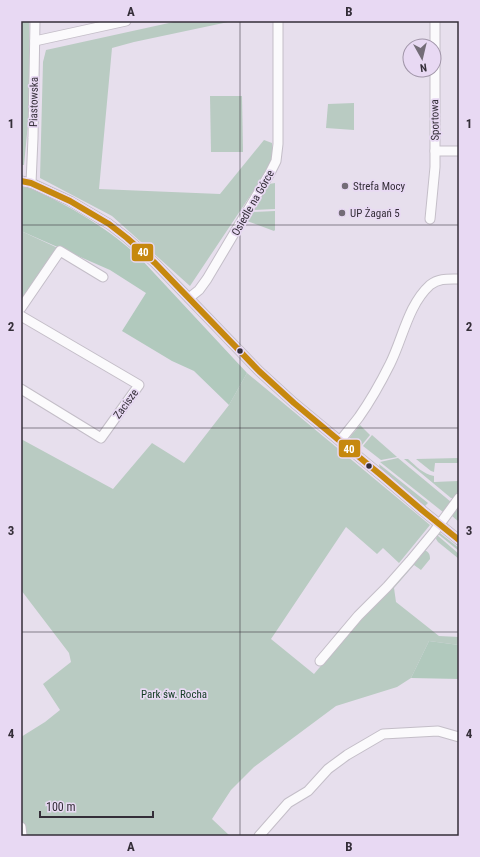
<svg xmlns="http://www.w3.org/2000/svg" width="480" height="857" font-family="'Roboto Condensed',sans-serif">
<rect width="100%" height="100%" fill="#e7dfed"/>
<g fill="#b9cbc2">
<polygon points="21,21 29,21 29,113 24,165 21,165"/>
<polygon points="178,21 233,21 134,42 112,48 99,189 220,194 264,140 272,143 273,157 260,181 190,286 112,216 40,178 43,62 46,50"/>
<polygon points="210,96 242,96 243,152 211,152"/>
<polygon points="354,103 354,130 326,128 328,104"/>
<polygon points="275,183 275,209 253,210 269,184"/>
<polygon points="275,211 275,230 274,231 247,221 252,212"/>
<polygon points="21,231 60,249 21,308"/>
<path d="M247,373L430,525L399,563L383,548L377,554L346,527L271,639L314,674L376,601L424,550C429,552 430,554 430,559L421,570L414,565L394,588L396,602L439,636L459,637V645L429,641L411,678L397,687L336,706L254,767L231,790L212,819L230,836H22L21,737L45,722L60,710L43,684L71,662L69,653L21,590V439L113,489L152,443L184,463L229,405Z"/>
<polygon points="360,425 370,435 361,446 350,438 350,437"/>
<polygon points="372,435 397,457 381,460 363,446"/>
<polygon points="398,458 451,502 443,512 380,462"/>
<polygon points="459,458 459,463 435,463 434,472 431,471 416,459"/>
<path d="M404,459H408C416,466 423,474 434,476V482L458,481L459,479C459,488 460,492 453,498H451Z"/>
<polygon points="379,464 428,503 425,506 380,469"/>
<polygon points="457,508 459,508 459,522 452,516"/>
<polygon points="440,533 459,548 459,551 438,534"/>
<polygon points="437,535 459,554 459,559 438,542 436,539"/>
</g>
<g fill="#b1c9bd">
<path d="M21,183C63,203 107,226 141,259L247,373L229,405L194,371L172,361L122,331L146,293L110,270L21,231Z"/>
<polygon points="429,641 459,645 459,679 411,678"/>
</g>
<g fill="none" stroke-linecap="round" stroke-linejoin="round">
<g stroke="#c4bec8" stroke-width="11">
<g id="minor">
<polyline points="35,41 126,21"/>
<polyline points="435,151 459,151"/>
<polyline points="21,181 31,183 70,201 109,224 127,238 155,263 259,371 294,403 382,476 423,511 459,540"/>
<polyline points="31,183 33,138 35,21"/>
<polyline points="430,219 435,167 435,21"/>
<polyline points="189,298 199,290 207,279 270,173 276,161 278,144 278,21"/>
<polyline points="21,308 60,251 103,277"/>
<polyline points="21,316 139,385 101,438 21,389"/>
<path d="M340,441C346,433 353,425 359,417C371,400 381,382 390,364C403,338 408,305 430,285C439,278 448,279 459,279"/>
<polyline points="320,661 358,616 387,587 410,561 434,532 459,498"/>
<polyline points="21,827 22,836"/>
<polyline points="259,836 288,803 308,791 328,769 347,755 383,734 438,731 459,737"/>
</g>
</g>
<use href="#minor" stroke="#fbfafc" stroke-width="9"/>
<g stroke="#e8d9f3" stroke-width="9">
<polyline id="bus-1" points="21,181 31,183 70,201 109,224 127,238 155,263 259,371 294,403 382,476 423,511 459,540"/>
</g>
<use href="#bus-1" stroke="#c6880e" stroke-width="6"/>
</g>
<path fill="none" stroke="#342e38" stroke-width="1" stroke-opacity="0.55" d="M240,21V836M21,225H459M21,428H459M21,632H459"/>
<g fill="#736c77" stroke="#e8d9f3" stroke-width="1.5">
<circle cx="345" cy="186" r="4"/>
<circle cx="342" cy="213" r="4"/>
</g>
<g fill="#342e38" stroke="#e8d9f3" stroke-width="1.5">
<circle cx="240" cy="351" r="3.5"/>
<circle cx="369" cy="466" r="3.5"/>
</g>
<g text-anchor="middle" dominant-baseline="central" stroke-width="3.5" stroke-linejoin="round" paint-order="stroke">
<g font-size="11" fill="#342e38" stroke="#e8d9f3">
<text transform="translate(34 102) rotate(-89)">Piastowska</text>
<text transform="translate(435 120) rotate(-91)">Sportowa</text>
<text transform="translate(253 203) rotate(-60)">Osiedle na Górce</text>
<text transform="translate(126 404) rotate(-54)">Zacisze</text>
</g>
<g font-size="11" fill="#342e38" stroke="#e8d9f3" text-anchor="start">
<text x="353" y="186">Strefa Mocy</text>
<text x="350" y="213">UP Żagań 5</text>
</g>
<g font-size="11" fill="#133b23" stroke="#e8d9f3">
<text x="174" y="694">Park św. Rocha</text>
</g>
</g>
<g stroke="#e8d9f3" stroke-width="1.5">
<rect x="131" y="243" width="23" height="19" rx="4" fill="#c6880e"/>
<rect x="338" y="439" width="23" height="19" rx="4" fill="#c6880e"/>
</g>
<g font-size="11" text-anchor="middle" font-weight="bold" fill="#fff">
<text x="143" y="256">40</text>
<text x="349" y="453">40</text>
</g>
<rect width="480" height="857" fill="none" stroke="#e8d9f3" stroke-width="44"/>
<g transform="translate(422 58) rotate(172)"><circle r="19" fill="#e8d9f3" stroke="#a095a8"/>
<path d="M0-3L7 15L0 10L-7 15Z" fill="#736c77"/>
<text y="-6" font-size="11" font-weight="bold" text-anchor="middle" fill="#342e38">N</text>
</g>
<path d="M40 811v6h113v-6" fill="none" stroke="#342e38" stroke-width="2"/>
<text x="46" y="811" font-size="12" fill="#342e38" stroke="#e8d9f3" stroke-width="3" paint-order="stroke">100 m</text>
<rect x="22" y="22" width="436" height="813" fill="none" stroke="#342e38" stroke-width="1.5"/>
<g font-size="13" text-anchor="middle" font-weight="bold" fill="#342e38">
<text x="131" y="16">A</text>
<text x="349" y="16">B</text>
<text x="11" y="128">1</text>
<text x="469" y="128">1</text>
<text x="11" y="331">2</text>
<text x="469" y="331">2</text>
<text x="11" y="535">3</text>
<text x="469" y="535">3</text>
<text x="11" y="738">4</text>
<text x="469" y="738">4</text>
<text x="131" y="851">A</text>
<text x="349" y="851">B</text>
</g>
</svg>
